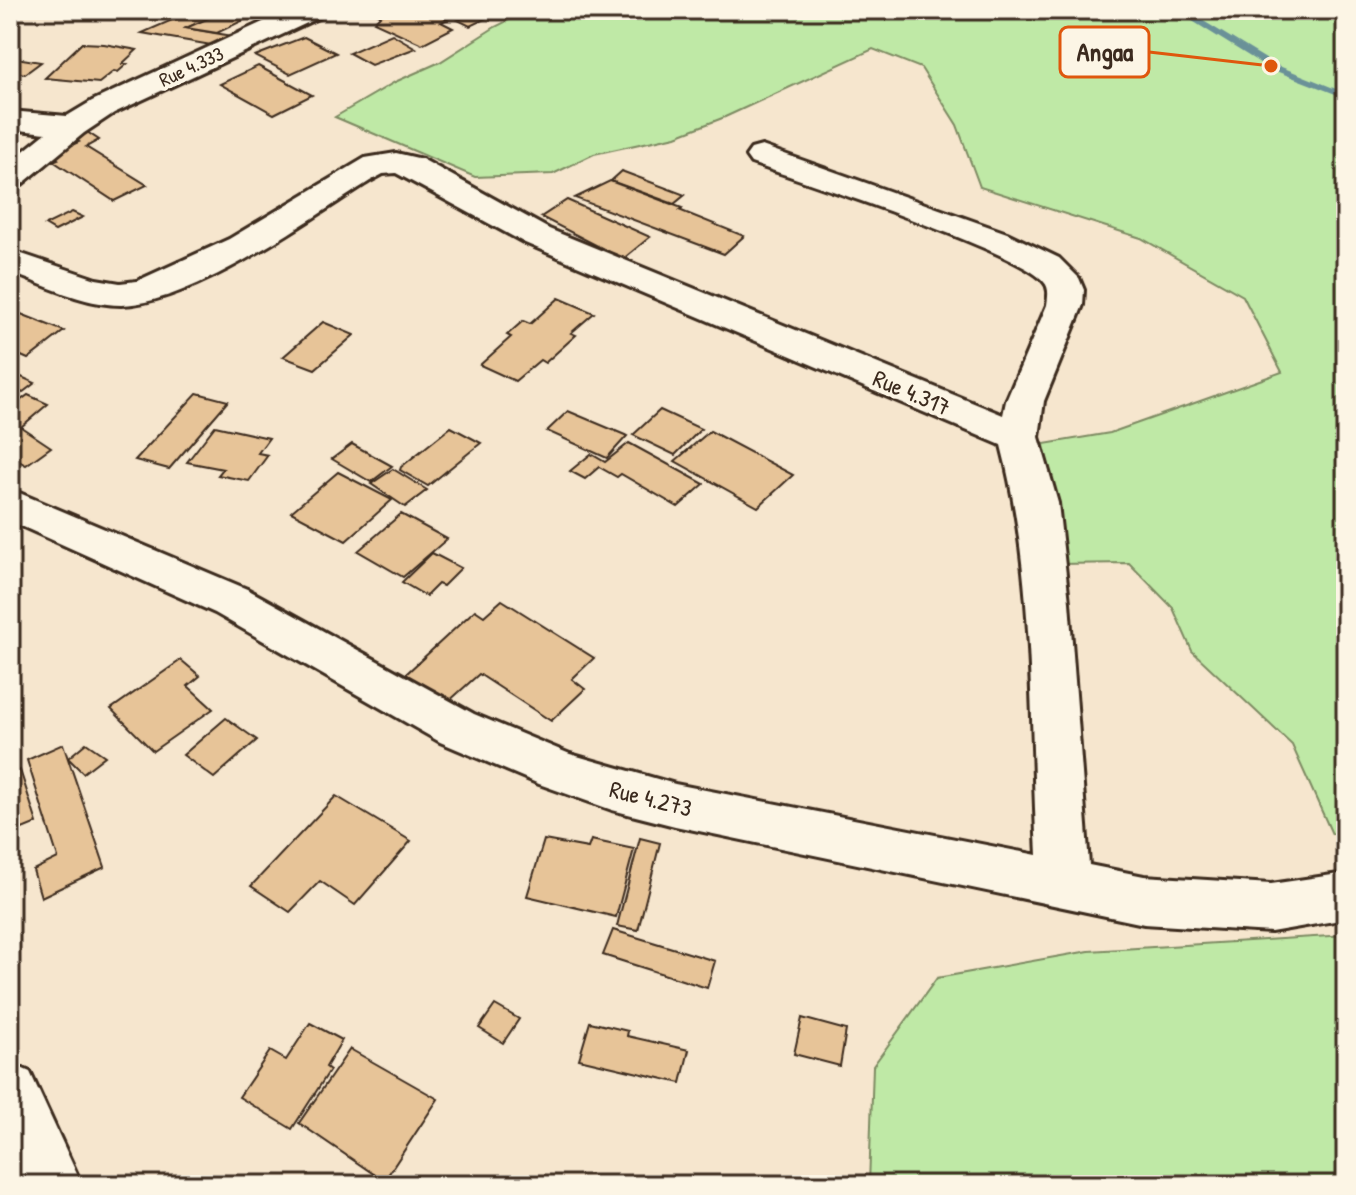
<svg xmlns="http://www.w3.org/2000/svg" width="1356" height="1195" font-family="'Patrick Hand',sans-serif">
<rect width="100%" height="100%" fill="#f6e6ce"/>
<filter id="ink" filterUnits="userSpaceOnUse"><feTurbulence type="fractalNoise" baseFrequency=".0125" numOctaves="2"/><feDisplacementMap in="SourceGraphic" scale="16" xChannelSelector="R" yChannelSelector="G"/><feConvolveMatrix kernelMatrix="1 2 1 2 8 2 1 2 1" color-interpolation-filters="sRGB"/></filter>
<g filter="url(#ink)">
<g fill="#bfe9a6" stroke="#7d8a62" stroke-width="2">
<polygon points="529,10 1346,10 1346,831 1332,834 1292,745 1192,651 1173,608 1129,563 1058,564 1044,444 1110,433 1282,372 1243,296 1141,238 980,187 957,125 921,68 873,49 725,117 676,136 594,154 553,174 475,177 335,117 395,82 440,62 495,27"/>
<polygon points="1346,935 1346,1185 869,1185 873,1066 937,978 1089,951"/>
</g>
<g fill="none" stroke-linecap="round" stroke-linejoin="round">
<g fill="#6a9198" fill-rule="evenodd">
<polygon points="1183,10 1191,10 1192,14 1274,64 1346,93 1346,98 1268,68 1186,17"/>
<path d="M1346,417V473C1329,461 1337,438 1341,421Z"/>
</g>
</g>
<g fill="#e7c498" stroke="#3b2a1e" stroke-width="2">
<polygon points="195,10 227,10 186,28 232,36 211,45 142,33"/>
<polygon points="227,10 248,10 241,14 250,17 217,33 186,28"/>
<polygon points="370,10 430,10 448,19 441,22 453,28 422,44 374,22 381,15"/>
<polygon points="480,10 495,14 470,26 458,20"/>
<polygon points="392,34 416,48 371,65 349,53"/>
<polygon points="304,37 336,53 290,74 255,56"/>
<polygon points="82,43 104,44 137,50 122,64 127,64 118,72 114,71 99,83 45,78"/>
<polygon points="10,57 41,62 25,74 10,71"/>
<polygon points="258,66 312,95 274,114 220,84"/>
<polygon points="84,130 99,140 86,147 147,185 114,201 53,161 58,159 51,154 79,142 70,137"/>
<polygon points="622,171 624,172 685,195 674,204 611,181"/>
<polygon points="610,181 682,208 679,210 744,236 724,254 575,198"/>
<polygon points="567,200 650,237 623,259 541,217"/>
<polygon points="72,212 83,217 55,231 45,225"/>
<polygon points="559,298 594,313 571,333 576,335 545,363 540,360 515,381 480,365 511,337 507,335 523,321 530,324"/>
<polygon points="21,314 64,331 28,359 10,351 10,322"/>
<polygon points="323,322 354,335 315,369 283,357"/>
<polygon points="10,372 35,383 10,402"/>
<polygon points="197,393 228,401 169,469 135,460"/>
<polygon points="28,395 48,404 21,427 51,447 26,465 10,456 10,408"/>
<polygon points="660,410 701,429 675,455 633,435"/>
<polygon points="568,411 625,435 627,436 607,458 547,431"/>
<polygon points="215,426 269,438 258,453 268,455 249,481 218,475 223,469 187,462"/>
<polygon points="451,427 481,443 428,486 400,470 401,467"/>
<polygon points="710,431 793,475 758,507 675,461"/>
<polygon points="629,443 704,484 678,507 621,474 617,477 599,467 585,479 570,471 591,454 605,462"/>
<polygon points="352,444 392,466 371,482 332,459"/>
<polygon points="393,469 427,490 405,507 371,484"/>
<polygon points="338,472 392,500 346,541 291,512"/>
<polygon points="401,514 447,539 403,577 358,551"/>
<polygon points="432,553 461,568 443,586 438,584 426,596 402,582"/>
<polygon points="502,600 594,658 572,679 585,689 551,721 479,674 447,703 406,674 475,610 484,616"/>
<polygon points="181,660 200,676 188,686 213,709 153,751 111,709"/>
<polygon points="226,718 257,740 214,778 183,755"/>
<polygon points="86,743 105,756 83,773 68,758"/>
<polygon points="63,744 105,867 41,897 33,870 58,858 27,760"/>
<polygon points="20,770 37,823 10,834 10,774"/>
<polygon points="336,796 411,841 355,905 320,881 290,912 251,886"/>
<polygon points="640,838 660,843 638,930 617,926"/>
<polygon points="544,840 588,848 591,840 634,849 616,917 527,896"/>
<polygon points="613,930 715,961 707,988 603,955"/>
<polygon points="495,1005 519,1019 503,1043 479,1028"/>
<polygon points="802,1018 846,1030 840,1066 794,1054"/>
<polygon points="590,1022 628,1031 627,1036 689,1050 681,1083 579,1059"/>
<polygon points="310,1023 342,1040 326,1067 330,1070 292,1129 239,1097 270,1051 286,1060"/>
<polygon points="350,1049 438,1099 384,1181 299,1123"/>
</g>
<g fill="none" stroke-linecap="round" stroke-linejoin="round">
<g stroke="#3b2a1e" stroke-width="6">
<g id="minor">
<polygon points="289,10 326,10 322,16 114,113 84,133 21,185 10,188 10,162 46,133 10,129 10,111 67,116 92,101"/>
<path d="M762,146L1007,233L1059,258L1079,278L1084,290L1083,305L1044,401L1039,437L1058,503L1069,602L1089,865L1144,876L1271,884L1346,873V919L1271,932L1144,924L675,826L612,810L539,784L440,742L215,613L10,521V489L247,589L474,714L570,754L675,784L1037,855C1030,720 1035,576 1001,445L525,243L396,173L383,174L370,181C308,220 194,303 121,305C84,305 44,285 10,272V250L96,279L120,283L137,281L229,239L365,158L396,153L422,159L549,229L1003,415L1006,401L1047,305C1048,297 1050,288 1044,282C1022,252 799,180 751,163L746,156L751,149Z"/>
<polygon points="10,1063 30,1072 82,1185 21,1185 10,1159"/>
</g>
</g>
<use href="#minor" fill="#fcf5e5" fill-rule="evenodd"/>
</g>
</g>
<g text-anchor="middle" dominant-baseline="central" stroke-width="8" stroke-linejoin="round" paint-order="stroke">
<g font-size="20" fill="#3b2a1e" stroke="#fcf5e5">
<text transform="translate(191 66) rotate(-25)">Rue 4.333</text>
</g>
<g font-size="24" fill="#3b2a1e" stroke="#fcf5e5">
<text transform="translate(912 392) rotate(23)">Rue 4.317</text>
<text transform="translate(651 798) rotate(14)">Rue 4.273</text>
</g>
</g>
<path fill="none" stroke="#df570d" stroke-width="3" d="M1271 66L1149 52"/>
<circle fill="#df570d" stroke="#fcf5e5" stroke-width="3" cx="1271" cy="66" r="8"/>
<rect fill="#fcf5e5" stroke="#df570d" stroke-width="3" x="1060" y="27" width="89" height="50" rx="8"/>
<g font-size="26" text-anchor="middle" font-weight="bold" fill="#3b2a1e">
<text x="1105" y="61">Angaa</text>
</g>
<rect width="1356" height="1195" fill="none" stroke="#fcf5e5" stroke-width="40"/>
<rect x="20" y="20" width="1316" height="1155" fill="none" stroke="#3b2a1e" stroke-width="3" filter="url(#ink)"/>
</svg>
